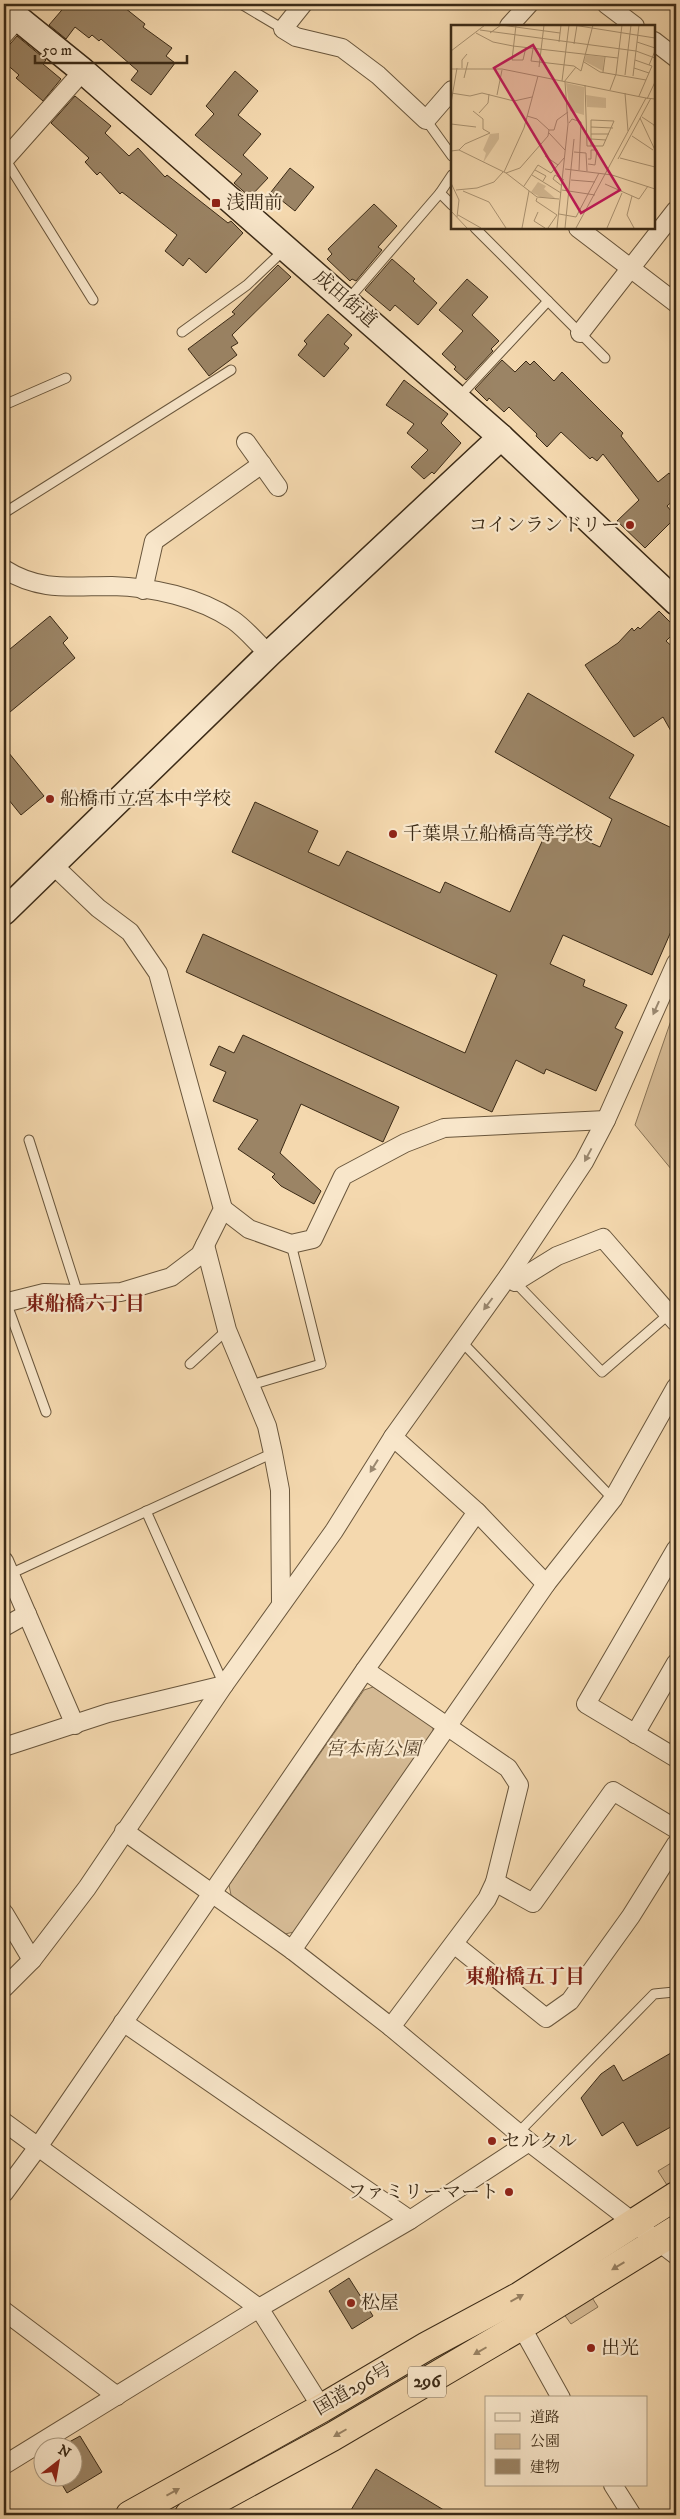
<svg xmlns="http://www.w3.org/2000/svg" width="680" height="2519" font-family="'IM FELL DW Pica','Noto Serif JP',serif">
<rect width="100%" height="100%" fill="#f4d8ae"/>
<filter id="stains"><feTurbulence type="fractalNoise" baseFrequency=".004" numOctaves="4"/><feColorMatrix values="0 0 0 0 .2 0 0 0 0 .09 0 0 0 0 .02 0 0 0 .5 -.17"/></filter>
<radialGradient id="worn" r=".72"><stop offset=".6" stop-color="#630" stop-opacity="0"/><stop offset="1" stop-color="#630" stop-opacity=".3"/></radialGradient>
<g fill="#d5ba94" stroke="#887255">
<polygon points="676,1006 676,1175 635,1125"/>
<polygon points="373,1687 433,1727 433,1737 294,1932 285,1934 231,1895 229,1885 364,1690"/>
<polygon points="676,2160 676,2179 667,2185 658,2171"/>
<polygon points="591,2296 598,2307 571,2324 563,2313"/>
</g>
<g fill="#9b8465" stroke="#3b2a16">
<polygon points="67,4 120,4 145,24 143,27 172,48 166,56 175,63 151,95 131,80 138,71 101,39 99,41 92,35 89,38 75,27 66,39 49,25"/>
<polygon points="17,36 46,60 43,64 61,79 43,101 16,78 19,75 4,62 4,51"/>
<polygon points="235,71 258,91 238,115 261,134 243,155 268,178 250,197 234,183 242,174 195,135 214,114 206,106"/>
<polygon points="75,96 111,126 105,133 129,156 138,148 165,177 167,175 228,223 231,221 243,233 206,273 189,258 183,266 165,251 177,235 122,192 120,194 100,172 97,175 85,162 89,158 51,123"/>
<polygon points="290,168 314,187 295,211 271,192"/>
<polygon points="374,204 397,226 378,247 382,250 356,281 352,279 350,281 327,259 332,254 328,249"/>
<polygon points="392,259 415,279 413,281 437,303 418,325 395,305 390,311 365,290"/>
<polygon points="278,265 291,277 232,335 238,343 231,347 237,355 209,376 188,349 235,314 232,312"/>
<polygon points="467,279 488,297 472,315 499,341 491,349 493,351 466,380 454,369 456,367 442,354 463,331 439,310"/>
<polygon points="328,314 352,335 344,344 349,348 324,377 298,355 307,344 304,341"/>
<polygon points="502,360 515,372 526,361 530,365 534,361 554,381 562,372 623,433 621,436 658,482 669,473 676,481 676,498 667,506 676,517 645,548 617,521 639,500 603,454 597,461 592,457 590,459 561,432 547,447 536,436 537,434 509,407 504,412 489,398 487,401 475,389"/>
<polygon points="404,380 448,414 441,423 461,443 434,474 432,472 424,479 411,467 428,450 407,433 414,424 386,405"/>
<polygon points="659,611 676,628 676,631 666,641 676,650 676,740 663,717 634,737 585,665 618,643 632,628 634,631 638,627 640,629"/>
<polygon points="50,616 68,638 63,643 75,658 4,717 4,654"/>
<polygon points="528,693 634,755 609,798 676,830 676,920 652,975 563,935 550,964 585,980 583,986 627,1005 615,1028 623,1032 596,1091 546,1069 544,1074 516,1060 492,1112 186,972 203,934 465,1053 497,975 232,852 255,802 318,831 308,852 339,866 347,851 440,893 445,882 510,912 550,824 600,847 612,819 495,752"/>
<polygon points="4,747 44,796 21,815 4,794"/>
<polygon points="243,1035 399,1107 383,1142 301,1104 280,1153 321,1191 314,1204 281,1186 272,1177 275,1174 238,1149 258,1120 213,1101 226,1072 210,1065 219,1046 234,1053"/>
<polygon points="676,2050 676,2124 637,2146 623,2122 602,2136 581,2098 601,2074 614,2065 623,2081"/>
<polygon points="349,2278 373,2316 352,2329 329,2291"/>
<polygon points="80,2436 102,2472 67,2493 57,2476 72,2476 72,2446 62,2446"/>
<polygon points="376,2469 452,2515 360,2515 351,2510"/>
</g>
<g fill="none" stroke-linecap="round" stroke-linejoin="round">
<g stroke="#69563c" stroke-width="11">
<g id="lane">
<polyline points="241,4 283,29"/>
<polyline points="4,41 20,23"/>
<polyline points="426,120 452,156"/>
<polyline points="5,159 93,300"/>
<polyline points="440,193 452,205"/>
<polyline points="475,228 605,358"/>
<polyline points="347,301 440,193 452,175"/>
<polyline points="182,332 247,285 284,250"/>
<polyline points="458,398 548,301"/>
<polyline points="4,405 66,378"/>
<polyline points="4,513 231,370"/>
<polyline points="29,1140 78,1294"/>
<polyline points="515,1282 602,1372 669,1314"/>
<polyline points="5,1299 46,1412"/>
<polyline points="460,1340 613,1499"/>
<polyline points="190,1364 227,1330"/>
<polyline points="251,1385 321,1364 291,1244"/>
<polyline points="146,1511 224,1685"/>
<polyline points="10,1574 273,1453"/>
<polyline points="518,2133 654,1994 674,1992"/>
</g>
</g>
<g stroke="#69563c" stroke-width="20">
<g id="street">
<polyline points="303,4 283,29 296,37 342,48 378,75 426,120 452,90"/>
<polyline points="606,4 635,26"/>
<polyline points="509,26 529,4"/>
<polyline points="654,41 676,58"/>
<polyline points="4,160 83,71"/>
<polyline points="578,228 676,303"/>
<polyline points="580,333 676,210"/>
<polyline points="246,442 278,487"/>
<path d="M4,569C40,592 71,586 112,586C152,587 199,597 233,620C246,629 257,643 269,654"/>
<polyline points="143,590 154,541 262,464"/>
<polyline points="223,1209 249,1229 291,1244 313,1239 343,1176 405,1143 444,1128 606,1120"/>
<polyline points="205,1245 227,1330 267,1426 273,1453 280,1490 281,1603"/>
<polyline points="509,1275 515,1282 557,1256 603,1238 676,1322"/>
<polyline points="4,1303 44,1293 78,1294 121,1292 171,1277 200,1255 223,1209 158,973 130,932 98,908 53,865"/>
<polyline points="393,1437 477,1512 546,1584"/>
<polyline points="676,1549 586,1704 676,1758"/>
<polyline points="4,1561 75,1725"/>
<polyline points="4,1627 27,1614"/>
<polyline points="365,1670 508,1768 519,1785 495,1882 487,1899 391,2027"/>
<polyline points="635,1734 676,1663"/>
<polyline points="4,1747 108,1713 224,1685"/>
<polyline points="124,1831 292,1950 391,2027 529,2142 676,2255"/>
<polyline points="495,1882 533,1903 613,1791 676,1829"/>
<polyline points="4,1913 32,1960"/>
<polyline points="454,1944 546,2018 570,2001 631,1916 676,1844"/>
<polyline points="292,1950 546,1584 613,1499 676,1387"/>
<polyline points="4,1988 32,1960 87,1888 224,1685 334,1531 393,1437 509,1275 584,1162 606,1120 676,963"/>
<polyline points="123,2022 410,2220"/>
<polyline points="4,2122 259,2308 322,2408"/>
<polyline points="4,2193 38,2147 365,1670 477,1512"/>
<polyline points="4,2311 117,2396"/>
<polyline points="521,2326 561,2398"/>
<polyline points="4,2465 259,2308 410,2220 529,2142"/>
<polyline points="613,2485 632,2515"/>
</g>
</g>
<g stroke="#3b2a16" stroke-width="28">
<g id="secondary">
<polyline points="4,7 83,71 501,437 676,602"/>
<polyline points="4,912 269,654 501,437"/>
</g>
</g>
<g stroke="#3b2a16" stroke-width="30">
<g id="highway">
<polyline points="130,2515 322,2408 427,2346 520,2296 676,2196"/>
<polyline points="189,2515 332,2437 521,2326 676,2230"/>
</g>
</g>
<use href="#lane" stroke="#f8e6ca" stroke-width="9"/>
<use href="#street" stroke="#f8e6ca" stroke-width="18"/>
<use href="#secondary" stroke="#f8e6ca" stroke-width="25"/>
<use href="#highway" stroke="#f4d8ae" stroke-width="28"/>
</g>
<defs><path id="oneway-solid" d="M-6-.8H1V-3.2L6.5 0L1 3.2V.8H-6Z" transform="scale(1.25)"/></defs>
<g fill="#9a8870">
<use href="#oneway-solid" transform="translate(656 1008) rotate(114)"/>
<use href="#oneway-solid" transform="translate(588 1155) rotate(118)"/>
<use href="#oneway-solid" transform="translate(488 1304) rotate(127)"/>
<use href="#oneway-solid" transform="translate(374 1466) rotate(122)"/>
</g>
<g fill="#988162">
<use href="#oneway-solid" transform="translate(618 2266) rotate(149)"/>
<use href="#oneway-solid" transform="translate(517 2298) rotate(-29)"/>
<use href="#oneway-solid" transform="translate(480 2351) rotate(150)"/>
<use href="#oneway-solid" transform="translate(340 2433) rotate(150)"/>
<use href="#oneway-solid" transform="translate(173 2492) rotate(-29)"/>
</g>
<g fill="#8f2418" stroke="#f8e6ca" stroke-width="2">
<rect x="211" y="198" width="10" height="10" rx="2.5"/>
<circle cx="630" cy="525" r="5"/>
<circle cx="50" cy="799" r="5"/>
<circle cx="393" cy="834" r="5"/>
<circle cx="492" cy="2141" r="5"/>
<circle cx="509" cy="2192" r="5"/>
<circle cx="351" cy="2303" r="5"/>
<circle cx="591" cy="2348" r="5"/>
</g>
<g text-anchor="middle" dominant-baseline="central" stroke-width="4.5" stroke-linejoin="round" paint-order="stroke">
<rect fill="#f8e6ca" stroke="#74624c" stroke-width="1" x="408" y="2366.5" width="38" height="31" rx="4"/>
<g font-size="18" font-weight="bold" fill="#3b2a16">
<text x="427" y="2382">296</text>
</g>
<g font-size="19" fill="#3b2a16" stroke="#f8e6ca" text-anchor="start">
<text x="226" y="203">浅間前</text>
<text x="620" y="525" text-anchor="end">コインランドリー</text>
<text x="60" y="799">船橋市立宮本中学校</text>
<text x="403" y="834">千葉県立船橋高等学校</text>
<text x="502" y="2141">セルクル</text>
<text x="499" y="2192" text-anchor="end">ファミリーマート</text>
<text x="361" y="2303">松屋</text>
<text x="601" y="2348">出光</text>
</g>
<g font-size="19" fill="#3b2a16" stroke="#f8e6ca">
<text transform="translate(345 299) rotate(41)">成田街道</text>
<text transform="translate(353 2389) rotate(-30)">国道296号</text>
</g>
<g font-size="19" font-style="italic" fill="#5a472f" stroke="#f8e6ca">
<text x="373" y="1749">宮本南公園</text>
</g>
<g font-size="20" font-weight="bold" fill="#7a1f14" stroke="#f8e6ca">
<text x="85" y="1304">東船橋六丁目</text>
<text x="525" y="1977">東船橋五丁目</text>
</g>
</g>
<g transform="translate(451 25)">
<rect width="204" height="204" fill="#f4d8ae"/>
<path d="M135,30L153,32L152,46L133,36ZM115,58L133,62V90L119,86ZM135,70L155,73V83L136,82ZM48,108V114L32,138L35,128L32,125L39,109ZM87,157L95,161L93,164L104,173L89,172L80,167Z" fill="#d5ba94"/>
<path fill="none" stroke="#aa9271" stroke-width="1" d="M65,0L61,35H72L75,22M122,0L204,13M29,5L185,26L204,33M25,8L42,17L62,21L167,33M39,8L50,0L109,8M108,17L110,0M186,17L204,23M123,19L126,0M82,24L80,36L123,41L130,46L142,0M0,26L34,0M184,35L201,41L188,71M133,37L149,47L195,55M198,40L204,26M88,42L93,0M11,43V35L16,29M183,43L198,48M0,44H51L195,73M152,47L154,32M174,50L180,0M182,51L188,0M13,53L17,37M111,56L118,0M113,57L125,42M134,60L136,121H152L163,96L140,95V121M159,65L165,49L171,0M0,68L19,71L31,68L63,76L81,72M174,68L177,106M46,70L51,45M196,74L204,57M0,78L6,43M28,88L37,78L38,69M191,92L203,100L204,104M189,93L204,125M118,98L121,94L130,97L128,145M0,99L25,102M140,102L162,103M98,105H103L106,95L117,87M98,108L114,125M140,109H158M181,111L202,125M140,114L155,115M8,125L14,119L39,108L32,104V94L22,86M0,126L8,125L55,148L86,172L108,174M123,127L135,128L136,146M94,131L107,140M169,133L204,142M167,134L200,73M137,139L144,140L146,125H140V134H137M114,144L161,150L204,164M84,145L95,151L92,156M53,147L73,103L87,51M55,148L69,143L97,111L98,105L86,94L76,91M81,150L110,168M120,155L144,157M0,158L8,175L6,192M154,159L188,174L197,161M73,161L87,140L100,148L113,133M111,161L102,154L104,150L113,155M5,165L26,163L43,157L52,147M111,165L144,170M12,166L38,177L55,203M181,171L176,190L183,203M86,173L85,176L106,190M0,186L16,203M87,187L83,196L94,203M108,189L125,192M7,190L30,203M125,192L148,148M71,203L78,166M97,203L106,190M106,203L117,99L114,57M114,203L123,114M125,203L195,73L204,74M156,203L171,168"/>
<path fill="#c2185b" fill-opacity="0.15" stroke="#c2185b" stroke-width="2.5" d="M82,20L169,165L130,188L43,43Z"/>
<rect width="204" height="204" fill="none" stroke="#3b2a16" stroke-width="2.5"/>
</g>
<rect width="680" height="2519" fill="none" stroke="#f4d8ae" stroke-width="20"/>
<rect x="5" y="5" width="670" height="2509" fill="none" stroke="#3b2a16" stroke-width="2.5"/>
<rect x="10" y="10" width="660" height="2499" fill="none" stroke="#3b2a16"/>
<rect x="485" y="2396" width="162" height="90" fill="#f8e6ca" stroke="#ac9b82"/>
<rect x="495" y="2413" width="25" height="8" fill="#f8e6ca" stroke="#ac9b82"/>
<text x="530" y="2422" font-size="15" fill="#3b2a16">道路</text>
<rect x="495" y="2434" width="25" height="15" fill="#d5ba94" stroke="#ac9b82"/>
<text x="530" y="2446" font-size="15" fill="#3b2a16">公園</text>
<rect x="495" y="2459" width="25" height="15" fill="#9b8465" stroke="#ac9b82"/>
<text x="530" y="2472" font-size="15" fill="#3b2a16">建物</text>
<g transform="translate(58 2462) rotate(31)"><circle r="24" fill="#f8e6ca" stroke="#ac9b82"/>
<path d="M0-4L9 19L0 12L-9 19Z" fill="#8f2418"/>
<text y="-8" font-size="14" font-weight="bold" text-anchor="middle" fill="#3b2a16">N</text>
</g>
<path d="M35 55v8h152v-8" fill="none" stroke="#3b2a16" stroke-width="2.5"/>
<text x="42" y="55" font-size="15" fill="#3b2a16" stroke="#f8e6ca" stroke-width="4" paint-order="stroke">50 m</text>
<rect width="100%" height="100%" filter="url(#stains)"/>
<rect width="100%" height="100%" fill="url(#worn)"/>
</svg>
